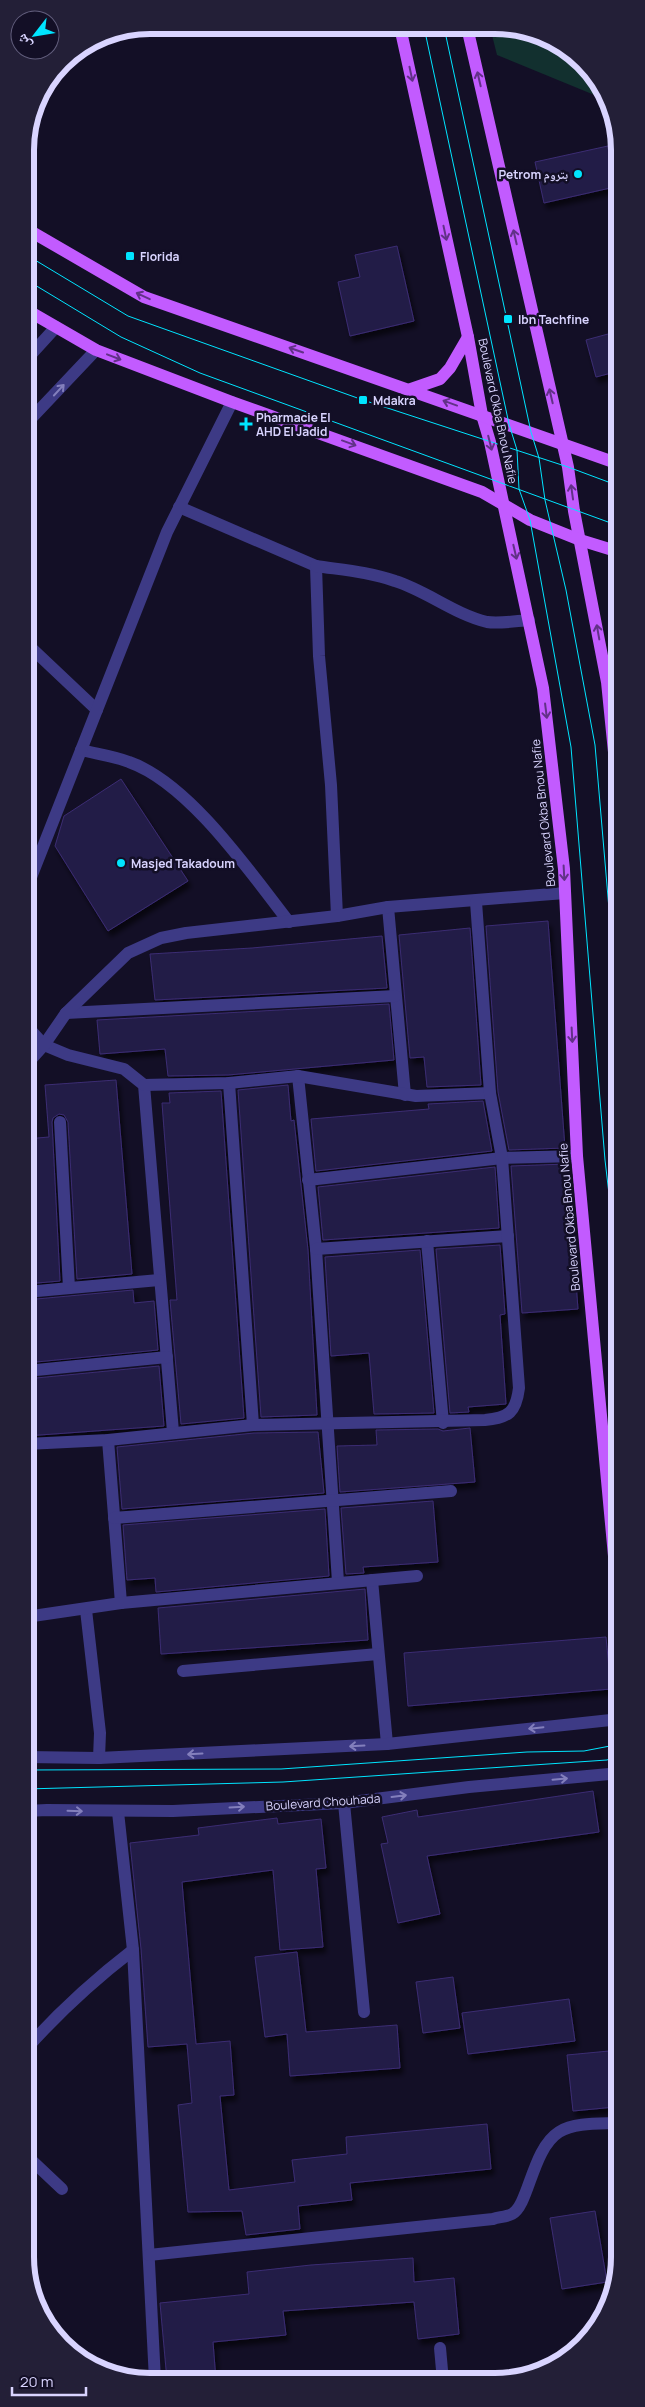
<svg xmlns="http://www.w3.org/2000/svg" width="645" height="2407" font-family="Manrope,'Noto Naskh Arabic',sans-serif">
<defs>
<filter id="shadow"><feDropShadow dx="3" dy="5.5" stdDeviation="2.5" flood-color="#0009"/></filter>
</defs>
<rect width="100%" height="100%" fill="#130f26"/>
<polygon fill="#12302f" points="490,27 520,27 584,62 607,95 609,101 497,55"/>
<g fill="#241b47" stroke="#3b2d73" filter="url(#shadow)">
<polygon points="617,144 619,155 619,186 544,203 535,162"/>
<polygon points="397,246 414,321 350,336 338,282 360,277 355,255"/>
<polygon points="619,331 619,371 596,377 586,340"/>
<polygon points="121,779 188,881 108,931 55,846 64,816"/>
<polygon points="548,921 565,1148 509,1150 498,1092 486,926"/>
<polygon points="470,928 481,1085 427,1087 424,1057 410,1058 399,935"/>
<polygon points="382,936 387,988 155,1000 150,954 252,948"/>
<polygon points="389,1004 394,1060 228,1075 168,1076 165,1049 100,1054 97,1020"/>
<polygon points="116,1080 132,1274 77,1279 68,1122 64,1115 59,1114 53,1118 52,1122 60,1281 26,1284 26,1139 49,1137 45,1085"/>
<polygon points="288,1085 291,1121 294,1120 308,1250 317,1415 261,1417 238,1090"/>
<polygon points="221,1091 244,1418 181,1424 170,1300 177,1300 162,1103 170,1103 169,1093"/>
<polygon points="483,1101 492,1151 316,1171 311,1119 429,1109 428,1104"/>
<polygon points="567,1164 578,1309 522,1313 511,1166"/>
<polygon points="495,1167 499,1228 323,1240 318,1187"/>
<polygon points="500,1245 505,1314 500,1315 506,1404 468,1407 469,1412 450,1413 436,1249"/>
<polygon points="420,1250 434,1413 374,1414 369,1353 331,1356 325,1257"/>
<polygon points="133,1290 134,1303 154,1301 158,1350 26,1363 26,1300"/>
<polygon points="159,1366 164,1426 26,1436 26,1379"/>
<polygon points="470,1428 475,1482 340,1492 337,1446 377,1445 376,1430 438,1429 443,1431"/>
<polygon points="318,1432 324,1493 122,1509 117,1447 254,1433"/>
<polygon points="433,1501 438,1562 363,1567 364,1573 346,1574 341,1508"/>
<polygon points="325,1509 329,1576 156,1592 155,1578 127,1580 123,1525"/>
<polygon points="365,1589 368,1640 161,1654 158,1608"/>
<polygon points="606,1637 611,1689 408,1706 404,1653"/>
<polygon points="593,1791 599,1832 427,1856 440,1914 398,1923 381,1844 388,1843 382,1817 417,1810 418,1817"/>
<polygon points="277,1818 278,1824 321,1819 326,1868 316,1869 323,1947 280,1950 273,1870 182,1882 196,2044 230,2041 234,2095 220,2096 229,2190 295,2182 292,2160 347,2154 346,2137 487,2124 491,2169 350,2183 352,2200 298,2206 300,2229 246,2235 242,2211 188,2212 178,2105 192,2103 187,2044 148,2047 141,1949 130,1843 199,1835 198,1828"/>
<polygon points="297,1952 306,2032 397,2025 400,2068 290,2076 287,2034 265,2037 255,1957"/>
<polygon points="453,1977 460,2028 423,2033 416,1982"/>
<polygon points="569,1999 575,2041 468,2054 462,2013"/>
<polygon points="609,2051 615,2107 573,2111 567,2055"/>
<polygon points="595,2211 607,2282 562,2289 550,2218"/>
<polygon points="413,2258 414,2282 454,2278 459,2334 418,2339 414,2302 283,2311 286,2335 213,2342 216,2380 167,2380 160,2303 249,2294 247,2272 311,2265"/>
</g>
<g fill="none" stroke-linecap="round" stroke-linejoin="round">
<g stroke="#3d3a85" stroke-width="12">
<polyline points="25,361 56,327"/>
<polyline points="25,425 96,350"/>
<polyline points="179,507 316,566 319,656 331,785 337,916"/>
<path d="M316,566C343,570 370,572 395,581C427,591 454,614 487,622C499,624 516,621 529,620"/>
<polyline points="25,642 97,710"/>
<path d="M81,750C97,754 114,756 129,762C189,783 250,872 289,922"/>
<polyline points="26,890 167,532 232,402"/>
<polyline points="388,907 405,1095"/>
<polyline points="66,1013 395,996"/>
<polyline points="26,1025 44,1045 68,1055 124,1069 144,1085 173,1432"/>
<polyline points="26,1065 44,1045 66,1013 128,953 161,938 186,933 337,916 388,907 565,893"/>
<polyline points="298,1076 316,1249 338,1582"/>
<polyline points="229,1083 253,1425"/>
<polyline points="144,1085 229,1083 298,1076 416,1096 490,1093"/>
<polyline points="60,1122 69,1288"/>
<polyline points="308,1180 502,1158 577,1156"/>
<polyline points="427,1241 443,1423"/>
<polyline points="316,1249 508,1236"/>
<polyline points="26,1292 159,1280"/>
<polyline points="26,1371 167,1357"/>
<polyline points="108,1440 121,1603"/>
<path d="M26,1444L108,1440L253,1425L485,1420C509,1418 516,1412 519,1388L502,1158L490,1093L476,902"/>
<polyline points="114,1518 451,1491"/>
<polyline points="372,1580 387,1744"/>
<polyline points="86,1610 100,1733 99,1758"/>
<polyline points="26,1617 121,1603 417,1576"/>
<polyline points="183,1671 378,1654"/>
<polyline points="344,1803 364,2012"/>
<polyline points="118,1812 133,1950 155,2380"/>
<path d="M26,2049C59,2012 94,1980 133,1950"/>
<polyline points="26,2155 62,2189"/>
<path d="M149,2255L493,2219C499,2217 506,2217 512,2214C529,2205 532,2149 559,2132C575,2122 601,2124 620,2123"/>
<polyline points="440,2348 443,2381"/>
</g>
<g stroke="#3d3a85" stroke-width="12">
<polyline points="26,1757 99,1758 387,1744 620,1719"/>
<polyline points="26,1811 47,1810 173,1811 344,1803 469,1787 620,1773"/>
</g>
<g stroke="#c25bff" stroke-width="12">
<polyline points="400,27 468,337 482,415 490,442 543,688 564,869 577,1156 619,1610"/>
<polyline points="467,27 568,467 574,511 607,682 619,802"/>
<polyline points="25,228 144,297 619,464"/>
<polyline points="25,309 96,350 232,402 482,492 530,520 580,540 619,552"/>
<polyline points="411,389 440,379 450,368 468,337"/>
</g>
<g stroke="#00e5ff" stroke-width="1">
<polyline points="424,27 509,424 517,450 519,489 530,520 571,747 605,1160 619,1279"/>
<polyline points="444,27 531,432 539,458 545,500 566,590 595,745 619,1026"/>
<polyline points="25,254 128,316 363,400 568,467 619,486"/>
<polyline points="25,279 121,337 200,373 619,526"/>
<polyline points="26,1770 281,1769 527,1752 584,1751 610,1746 620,1740"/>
<polyline points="26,1789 283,1782 607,1760 620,1755"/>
</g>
</g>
<defs><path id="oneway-shaft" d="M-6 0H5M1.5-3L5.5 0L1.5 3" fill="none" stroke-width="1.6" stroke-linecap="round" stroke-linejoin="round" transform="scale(1.25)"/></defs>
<g stroke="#623188">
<use href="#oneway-shaft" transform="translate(411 74) rotate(78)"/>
<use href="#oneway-shaft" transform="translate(479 79) rotate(-103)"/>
<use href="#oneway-shaft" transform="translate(445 233) rotate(78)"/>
<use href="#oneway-shaft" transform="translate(515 237) rotate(-103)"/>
<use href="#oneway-shaft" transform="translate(143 296) rotate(-155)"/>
<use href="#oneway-shaft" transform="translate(296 350) rotate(-161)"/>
<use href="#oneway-shaft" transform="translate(114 357) rotate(21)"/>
<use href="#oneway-shaft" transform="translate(551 396) rotate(-103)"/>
<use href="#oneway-shaft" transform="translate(450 403) rotate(-160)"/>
<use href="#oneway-shaft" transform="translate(349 443) rotate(20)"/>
<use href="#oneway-shaft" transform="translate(490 443) rotate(76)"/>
<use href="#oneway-shaft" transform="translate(572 492) rotate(-98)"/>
<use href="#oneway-shaft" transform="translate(515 552) rotate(77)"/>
<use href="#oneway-shaft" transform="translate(598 632) rotate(-100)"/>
<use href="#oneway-shaft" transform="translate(546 711) rotate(83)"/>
<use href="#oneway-shaft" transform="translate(564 873) rotate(87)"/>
<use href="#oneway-shaft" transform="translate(572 1035) rotate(87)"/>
</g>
<g stroke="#837fbc">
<use href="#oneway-shaft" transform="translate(59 390) rotate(-47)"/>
<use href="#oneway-shaft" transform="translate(536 1728) rotate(174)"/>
<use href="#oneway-shaft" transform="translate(357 1746) rotate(177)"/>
<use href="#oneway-shaft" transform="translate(195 1754) rotate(177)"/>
<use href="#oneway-shaft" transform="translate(560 1779) rotate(-5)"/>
<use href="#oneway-shaft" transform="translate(399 1796) rotate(-7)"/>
<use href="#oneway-shaft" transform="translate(237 1807) rotate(-3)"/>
<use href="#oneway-shaft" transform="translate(75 1811) rotate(2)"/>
</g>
<g fill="#00e5ff" stroke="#130f26" stroke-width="2">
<circle cx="578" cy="174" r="5"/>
<rect x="125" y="251" width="10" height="10" rx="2.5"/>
<rect x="503" y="314" width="10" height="10" rx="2.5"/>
<rect x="358" y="395" width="10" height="10" rx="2.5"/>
<path d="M243.5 416.5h5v5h5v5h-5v5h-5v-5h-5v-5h5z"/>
<circle cx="121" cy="863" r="5"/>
</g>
<g text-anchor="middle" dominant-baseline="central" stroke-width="5" stroke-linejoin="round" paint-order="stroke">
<g font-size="12" font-weight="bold" fill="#d9d4ff" stroke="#130f26" text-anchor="start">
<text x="568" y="174" text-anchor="end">Petrom بتروم</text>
<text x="140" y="256">Florida</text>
<text x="518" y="319">Ibn Tachfine</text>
<text x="373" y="400">Mdakra</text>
<text x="256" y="417">Pharmacie El<tspan x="256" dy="14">AHD El Jadid</tspan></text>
<text x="131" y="863">Masjed Takadoum</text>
</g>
<g font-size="12" fill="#d9d4ff" stroke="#130f26">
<text transform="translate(498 411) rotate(78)">Boulevard Okba Bnou Nafie</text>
<text transform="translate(543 813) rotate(-96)">Boulevard Okba Bnou Nafie</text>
<text transform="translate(569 1217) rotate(-95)">Boulevard Okba Bnou Nafie</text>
<text transform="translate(323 1802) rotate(-4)">Boulevard Chouhada</text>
</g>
</g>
<path d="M0 0H645V2407H0ZM150 34H495A116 116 0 0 1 611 150V2257A116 116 0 0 1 495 2373H150A116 116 0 0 1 34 2257V150A116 116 0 0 1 150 34Z" fill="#231f37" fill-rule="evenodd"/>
<path fill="none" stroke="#d9d4ff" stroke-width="6" d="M150 34H495A116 116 0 0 1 611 150V2257A116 116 0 0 1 495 2373H150A116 116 0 0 1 34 2257V150A116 116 0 0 1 150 34Z"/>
<g transform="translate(35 35) rotate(239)"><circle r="24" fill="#130f26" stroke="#625e7d"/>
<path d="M0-4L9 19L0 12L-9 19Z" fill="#00e5ff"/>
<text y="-8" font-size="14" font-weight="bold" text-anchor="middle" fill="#d9d4ff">ش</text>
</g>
<path d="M12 2387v8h74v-8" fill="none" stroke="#d9d4ff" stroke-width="2.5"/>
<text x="20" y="2387" font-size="15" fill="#d9d4ff" stroke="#130f26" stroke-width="4" paint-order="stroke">20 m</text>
</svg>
